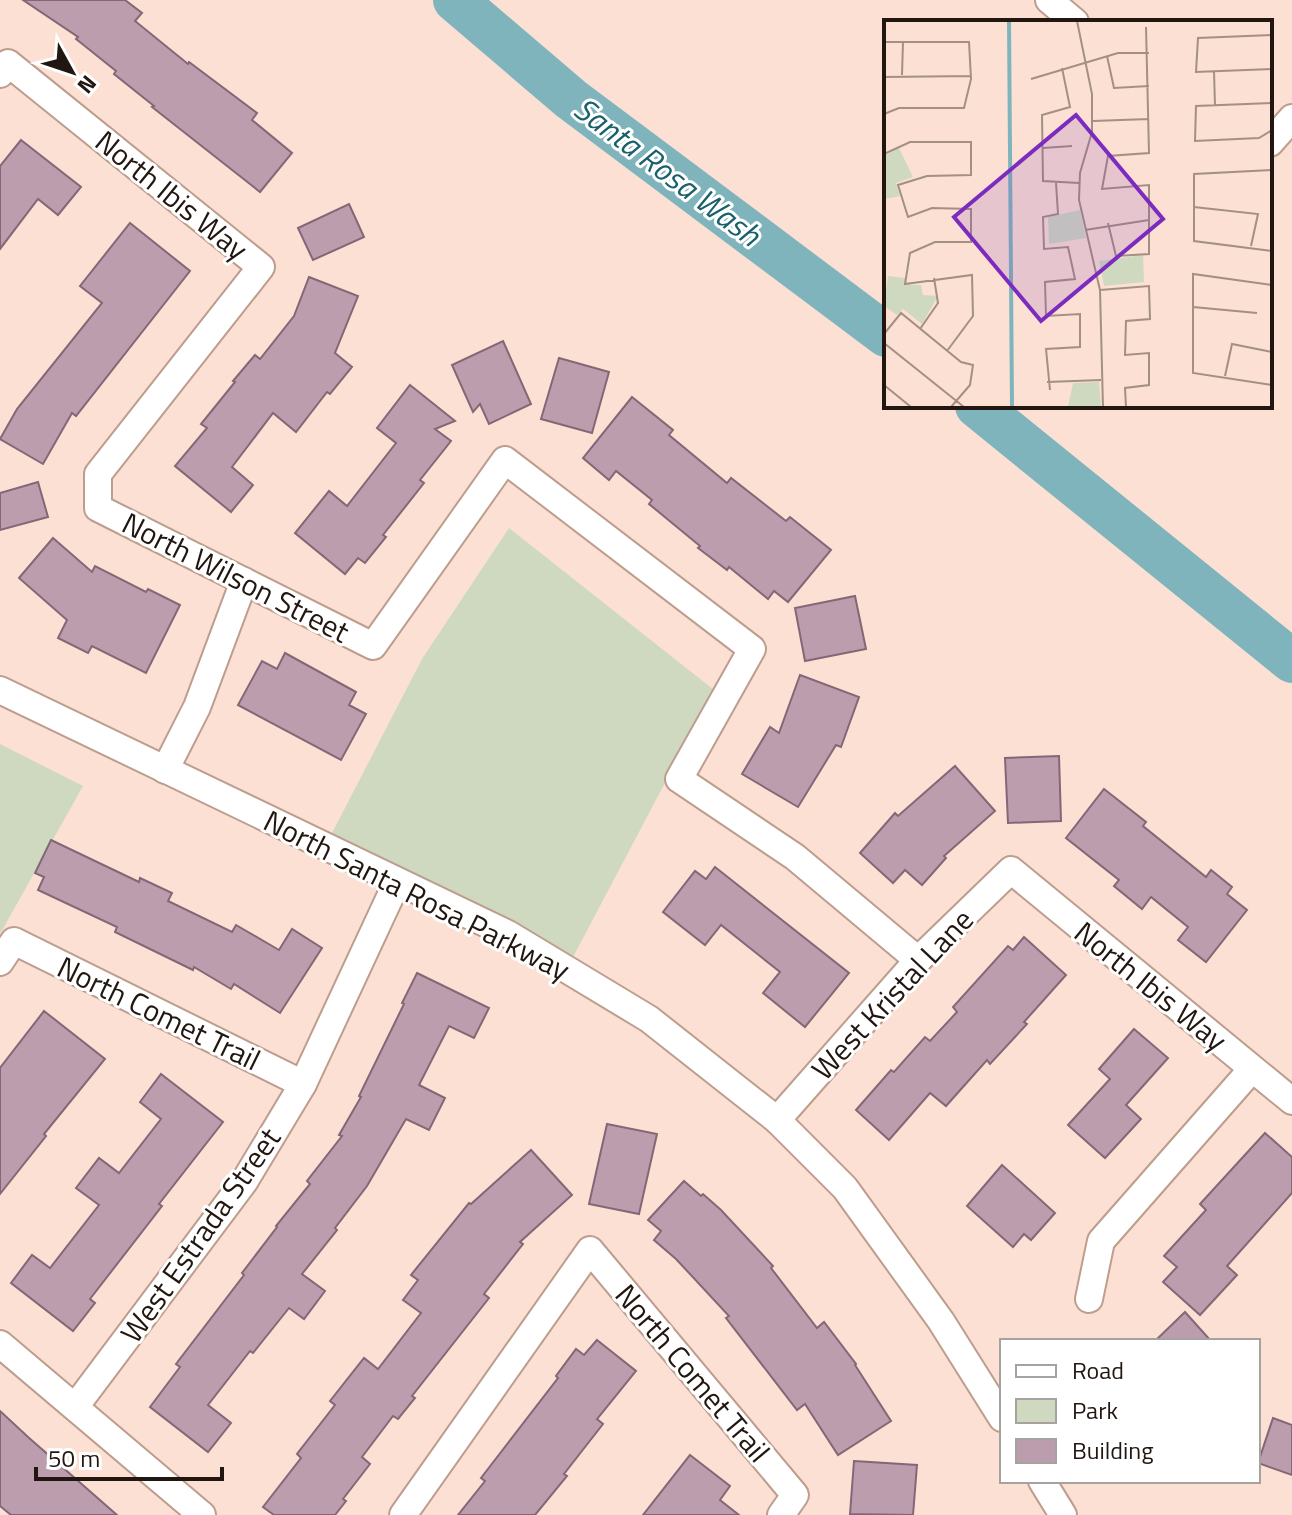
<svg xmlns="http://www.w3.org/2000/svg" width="1292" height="1515" font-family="'Titillium Web',sans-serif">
<rect width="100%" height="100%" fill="#fbe0d3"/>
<g fill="#ced9c0">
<polygon points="509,528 714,690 572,959 331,835 422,659"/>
<polygon points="0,744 83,786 0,934"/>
</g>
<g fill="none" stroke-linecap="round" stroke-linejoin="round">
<g stroke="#80b4bd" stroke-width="44">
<polyline points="455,0 571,99 886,335"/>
<polyline points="977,406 1292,661"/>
</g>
</g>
<g fill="#bc9dae" stroke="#846777" stroke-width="2">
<polygon points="23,0 125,0 142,13 135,21 188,64 189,62 257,113 252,120 292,153 260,192 152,107 154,106 114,74 116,71 76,39 78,37"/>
<polygon points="21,140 81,187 58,215 38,199 0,249 0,166"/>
<polygon points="349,204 364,237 313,260 298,228"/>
<polygon points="130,223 190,271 76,416 72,413 43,464 0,439 17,409 102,303 80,286"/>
<polygon points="309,277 358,296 335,353 352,367 330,394 327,392 296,432 273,413 232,467 253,485 231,512 175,466 207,428 201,424 235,382 233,381 255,355 260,359 294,316"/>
<polygon points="503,341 531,404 489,424 480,404 473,412 452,365"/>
<polygon points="559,358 609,372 592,433 541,419"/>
<polygon points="410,385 455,421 435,429 451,441 420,480 424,483 383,535 386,537 365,563 358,558 345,574 295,533 329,491 347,506 396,443 377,428"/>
<polygon points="632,397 673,430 669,435 727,483 731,478 786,521 790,517 831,550 788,602 774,591 768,599 729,567 727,570 698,548 700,546 649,504 652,500 616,471 609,480 583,458"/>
<polygon points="38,482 48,517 0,530 0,493"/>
<polygon points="53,538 92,572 95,566 146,592 148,589 180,605 146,673 92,646 88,653 58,638 67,620 19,578"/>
<polygon points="855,596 866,649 805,661 795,608"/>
<polygon points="285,653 356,692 349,705 366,714 341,760 238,705 262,661 277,669"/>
<polygon points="800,675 859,697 841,747 836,745 798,807 742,774 770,727 779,733"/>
<polygon points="1059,756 1061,821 1008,823 1005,758"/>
<polygon points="955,766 995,811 944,856 946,858 922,885 905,870 893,883 860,853 895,813 898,816"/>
<polygon points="1104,789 1146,822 1143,826 1206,877 1211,870 1232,887 1227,894 1247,910 1206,962 1178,940 1188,927 1151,897 1142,909 1114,886 1119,880 1066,838"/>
<polygon points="51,840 139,882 140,878 172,893 168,901 232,932 236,925 279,950 292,929 322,948 280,1013 234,984 231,989 194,967 193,970 115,932 117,927 38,890 44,877 35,873"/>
<polygon points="715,867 849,973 805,1027 763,993 780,972 721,925 705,945 663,912 695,871 706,879"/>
<polygon points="1024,937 1066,975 1024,1022 1027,1024 990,1064 987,1060 946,1106 930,1093 889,1140 856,1110 891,1070 894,1072 925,1037 930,1041 957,1012 953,1007 1008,946 1013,950"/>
<polygon points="417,973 489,1008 474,1038 449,1026 419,1085 445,1098 429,1130 406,1119 367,1186 335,1228 337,1230 302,1274 325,1291 304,1319 289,1308 253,1353 250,1351 208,1405 231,1423 208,1452 150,1407 180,1367 176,1364 244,1275 242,1273 277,1227 276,1226 310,1184 307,1181 342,1136 339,1135 361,1097 359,1096 404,1004 402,1003"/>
<polygon points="44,1011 105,1059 44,1134 46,1136 0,1194 0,1068"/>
<polygon points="1134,1029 1168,1058 1126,1105 1141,1119 1105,1158 1068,1125 1110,1079 1099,1069"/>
<polygon points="161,1074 223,1122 159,1204 162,1206 90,1299 95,1303 73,1331 11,1283 32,1255 50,1268 99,1205 76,1188 99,1158 119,1173 161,1119 140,1102"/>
<polygon points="607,1124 657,1134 639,1214 589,1204"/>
<polygon points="1265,1133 1292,1157 1292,1193 1227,1266 1237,1275 1200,1315 1163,1282 1177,1267 1164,1256 1206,1210 1200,1204"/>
<polygon points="531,1150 572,1195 520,1242 523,1244 484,1294 489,1298 412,1396 415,1398 398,1419 393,1416 362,1457 370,1464 343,1499 346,1501 335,1515 274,1515 263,1507 301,1458 297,1454 335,1405 330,1401 364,1358 378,1369 421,1313 403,1300 418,1280 411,1275 469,1203 471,1204"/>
<polygon points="1002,1165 1055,1213 1031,1240 1024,1234 1013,1247 967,1206"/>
<polygon points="684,1181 701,1196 703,1194 721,1210 773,1266 771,1268 817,1328 824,1322 856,1364 855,1365 891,1421 838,1455 805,1404 797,1410 726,1318 729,1316 676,1259 654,1240 661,1231 648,1220"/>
<polygon points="1185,1312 1211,1341 1155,1341"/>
<polygon points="597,1340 636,1371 597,1419 603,1424 564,1474 567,1476 535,1515 458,1515 485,1481 481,1478 558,1378 556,1376 576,1349 584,1355"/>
<polygon points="0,1411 28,1437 117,1515 11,1515 0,1506"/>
<polygon points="1273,1418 1292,1425 1292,1475 1258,1463"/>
<polygon points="690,1455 730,1486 720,1500 739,1515 643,1515"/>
<polygon points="854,1461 917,1465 913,1515 850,1514"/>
</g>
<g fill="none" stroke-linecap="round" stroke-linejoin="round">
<g stroke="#bd9d8e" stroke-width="30">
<g id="street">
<polyline points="1049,0 1075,22"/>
<polyline points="0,74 8,63 261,267 98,474 98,508 373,646 505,460 752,649 679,779 795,857 918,960"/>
<polyline points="1270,143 1292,118"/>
<polyline points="0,690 508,934 649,1019 777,1120 845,1188 941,1321 1002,1418"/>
<polyline points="165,770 197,707 244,581"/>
<polyline points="0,962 14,941 303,1084"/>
<polyline points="777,1120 918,960 1011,870 1292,1101"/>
<polyline points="1089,1299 1101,1241 1252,1069"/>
<polyline points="0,1344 202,1515"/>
<polyline points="75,1407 244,1182 303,1084 397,882"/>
<polyline points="1042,1481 1063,1515"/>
<polyline points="403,1515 590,1250 795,1495 781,1515"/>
</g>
</g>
<use href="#street" stroke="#fff" stroke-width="26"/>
</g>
<g text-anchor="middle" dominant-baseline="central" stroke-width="6" stroke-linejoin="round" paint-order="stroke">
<g font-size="30" fill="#211610" stroke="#fff">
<text transform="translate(172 195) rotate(39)">North Ibis Way</text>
<text transform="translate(236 577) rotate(27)">North Wilson Street</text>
<text transform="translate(417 895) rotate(27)">North Santa Rosa Parkway</text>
<text transform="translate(1151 986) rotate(39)">North Ibis Way</text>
<text transform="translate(892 994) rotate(-47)">West Kristal Lane</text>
<text transform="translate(159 1013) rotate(26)">North Comet Trail</text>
<text transform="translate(200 1235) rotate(-55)">West Estrada Street</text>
<text transform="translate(693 1373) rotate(50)">North Comet Trail</text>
</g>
<g font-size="32" font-style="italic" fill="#19606a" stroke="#fff">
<text transform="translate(668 171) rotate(37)">Santa Rosa Wash</text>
</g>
</g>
<g transform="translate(884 20)">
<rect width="388" height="388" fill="#fbe0d3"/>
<path d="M15,128L29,157L12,163L16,176L1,179L0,136ZM196,190L202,218L165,224L164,197ZM259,235L260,262L220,266L215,241ZM4,256L21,258L22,265H37L39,275L54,276L38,304L19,289L13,295L0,286ZM215,362L217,387H184L189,363Z" fill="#ced9c0"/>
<path fill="none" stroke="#80b4bd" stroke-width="4" d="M125,1L128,387"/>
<path fill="none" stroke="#a48f85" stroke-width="2" d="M193,1L208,74V112L196,153L195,180L216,270L219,387M388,15L314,18L312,52L388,49M0,22H85L87,59L80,88H15L0,94M223,36L230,68L265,66M178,48L186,87L158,95L159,161L195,163M330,51L331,86M18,55L19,22M0,57L87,56M147,59L234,33H265M388,83L312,86L311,121L375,118L388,110M209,101L265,99M159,128L188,126M0,134L26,122H87V155L43,156L14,165L24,197L48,188L87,189V222H51L26,233L21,264L88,255L89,296L63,331M388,150L310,154V221L388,231M310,187L374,194L367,226M0,200V248M224,203L232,236L265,234V165L218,169L224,136L265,133L262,7M201,210L265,200M388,265L309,254V353L388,365M216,270L265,266L266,299L242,301L241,335L265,333V365L241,368L242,387M309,287L373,293M36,309L54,283L50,258M0,314L17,293L77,342L89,345L86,365L67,387M0,323L80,387M341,356L348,324L388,332M163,362L217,360M0,365L27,387M166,370L162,329L196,327V294L162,296L161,262L191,259L184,227L160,229L159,197L174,194L172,163"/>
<path fill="#7b2cbf" fill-opacity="0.15" stroke="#7b2cbf" stroke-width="4" d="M192,95L279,199L157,301L70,197Z"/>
<rect width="388" height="388" fill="none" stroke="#211610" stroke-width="4"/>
</g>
<rect x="1000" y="1339" width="260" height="144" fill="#ffffff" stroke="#a6a29f" stroke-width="2"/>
<rect x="1016" y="1365" width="40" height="12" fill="#ffffff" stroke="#a6a29f" stroke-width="2"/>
<text x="1072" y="1379" font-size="24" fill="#211610">Road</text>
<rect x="1016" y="1399" width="40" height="24" fill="#ced9c0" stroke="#a6a29f" stroke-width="2"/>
<text x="1072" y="1419" font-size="24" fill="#211610">Park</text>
<rect x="1016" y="1439" width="40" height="24" fill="#bc9dae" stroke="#a6a29f" stroke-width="2"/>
<text x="1072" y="1459" font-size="24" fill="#211610">Building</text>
<g transform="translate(72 72) rotate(130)" stroke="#ffffff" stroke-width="6" paint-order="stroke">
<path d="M0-6L14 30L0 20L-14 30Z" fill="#211610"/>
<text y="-12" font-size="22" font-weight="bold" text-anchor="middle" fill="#211610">N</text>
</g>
<path d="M36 1467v12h186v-12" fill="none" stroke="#211610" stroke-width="4"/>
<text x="48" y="1467" font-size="24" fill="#211610" stroke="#ffffff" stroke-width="6" paint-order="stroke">50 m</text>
</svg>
